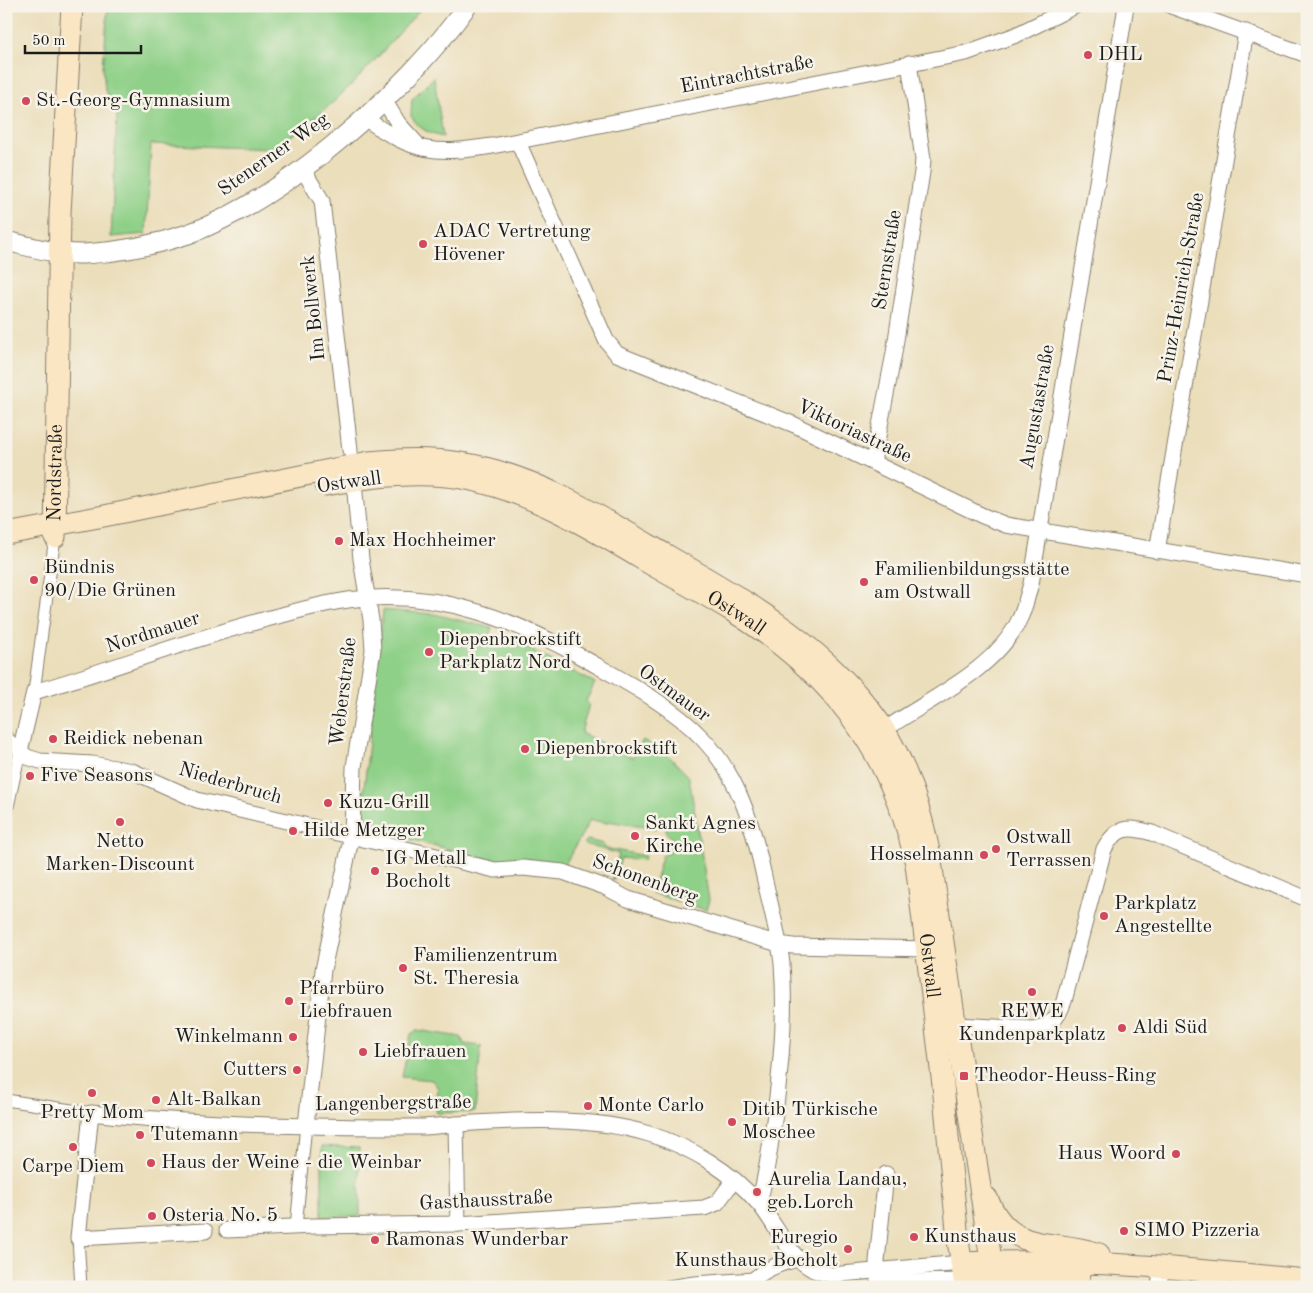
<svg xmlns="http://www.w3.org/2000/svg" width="1313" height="1293" font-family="'Old Standard TT',serif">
<rect width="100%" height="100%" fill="#f7f3e8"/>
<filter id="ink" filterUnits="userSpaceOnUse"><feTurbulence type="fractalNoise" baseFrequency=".02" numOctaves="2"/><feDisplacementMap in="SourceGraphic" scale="10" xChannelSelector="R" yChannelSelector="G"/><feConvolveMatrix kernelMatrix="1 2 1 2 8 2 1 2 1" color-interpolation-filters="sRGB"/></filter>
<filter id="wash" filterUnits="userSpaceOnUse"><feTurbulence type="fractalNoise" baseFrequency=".0096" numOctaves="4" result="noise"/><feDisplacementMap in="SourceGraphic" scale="20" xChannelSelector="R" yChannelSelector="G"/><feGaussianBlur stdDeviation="1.12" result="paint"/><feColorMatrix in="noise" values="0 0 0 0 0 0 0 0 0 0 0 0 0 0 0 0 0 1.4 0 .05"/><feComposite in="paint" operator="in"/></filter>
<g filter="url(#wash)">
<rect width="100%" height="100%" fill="#ebdebb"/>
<g fill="#8ed087" stroke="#557652">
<path d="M108,6H423C377,59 331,113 271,149L151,144L146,234L111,237L117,116L105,90L103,68Z"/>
<path d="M434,77L443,137C429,134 419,129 411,116L412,99Z"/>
<polygon points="383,610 434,614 492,628 489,636 512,640 595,683 586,701 589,704 581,733 633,758 643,740 667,754 689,777 709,900 706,910 652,893 662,856 669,853 672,839 666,832 667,823 656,821 655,829 608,821 607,823 590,820 563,868 529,860 505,863 360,827"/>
<polygon points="587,840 603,844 605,848 645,856 644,860 621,858 614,880 612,880 619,854 584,844"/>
<polygon points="417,1030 461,1037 464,1044 481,1046 475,1112 436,1113 438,1088 432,1080 402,1077 411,1034"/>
<polygon points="322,1146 359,1148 360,1216 322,1217"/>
</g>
</g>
<g filter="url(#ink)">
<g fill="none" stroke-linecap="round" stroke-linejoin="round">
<g stroke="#847d6c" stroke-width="13">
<g id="pedestrian">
<polyline points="34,692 55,537"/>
<polyline points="6,736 20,751 6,816"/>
<polyline points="6,1100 91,1113"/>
<polyline points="296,1227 306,1125"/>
<polyline points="78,1238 81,1287"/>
<polyline points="662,1287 694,1282 754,1278"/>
</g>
</g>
<g stroke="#847d6c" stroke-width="17">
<g id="minor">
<polyline points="1171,6 1307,55"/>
<polyline points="384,100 398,123 417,144"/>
<path d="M365,118C413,153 435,155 492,146L966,53L1016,35L1075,6"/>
<polyline points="518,142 606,340 617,354 795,425 983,516 1006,525 1307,575"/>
<polyline points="302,168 322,201 350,450"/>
<polyline points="873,462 894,353 922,172 923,159 909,63"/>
<polyline points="1157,551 1246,32"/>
<path d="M877,735C922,702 995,672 1019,620C1025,609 1027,596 1031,584L1126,6"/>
<path d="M956,1025L1033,1029C1052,1026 1058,1018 1064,1001L1104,849C1117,826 1128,826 1152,833L1307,899"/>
<polyline points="456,1124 458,1224"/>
<polyline points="306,1125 323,970 352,835 354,767 373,650 371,620 361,559 353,471"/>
<path d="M759,1203C767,1174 770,1145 775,1114C781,1064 786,1015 782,964C779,936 771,908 765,881C754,829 740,778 703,739C669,703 620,679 578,655C513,620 446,594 371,598C341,599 311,607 282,615C198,636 117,668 34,692L20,751L27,757L40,761L92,764L132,771L197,800L466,863L495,870L523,868L563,872L605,887L628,899L779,944L793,946L927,949"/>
<polyline points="227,1230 314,1226 458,1224 704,1208 717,1203 734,1180"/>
<path d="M205,1231L78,1238L91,1113C199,1125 309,1127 418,1127C432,1127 445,1125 458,1124C519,1120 591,1116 649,1134C691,1147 731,1171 759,1204C776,1224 788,1256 812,1269C817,1272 825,1273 831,1275L961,1263"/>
<polyline points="879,1273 901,1282 964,1281"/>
<path d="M747,1287C759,1271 780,1263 798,1259"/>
<polyline points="879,1287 877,1261 886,1174"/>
<polyline points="1159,1287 1161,1268"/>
</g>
</g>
<g stroke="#847d6c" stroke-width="21">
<path id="tertiary" d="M6,241C32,247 58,255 84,254C120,252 155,245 188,234C285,199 408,89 467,6"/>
</g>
<g stroke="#847d6c" stroke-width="23">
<g id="secondary">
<path id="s1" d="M326,485C371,476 421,470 467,479C531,492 591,528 647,562C692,588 742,613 783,647C854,704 897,775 916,864L943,1085L958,1240L965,1287"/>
<path d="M6,534L104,516L369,462C409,458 446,458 485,468C544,482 597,515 649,545C727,590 810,634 867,706C903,750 921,806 931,862L995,1287"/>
<path id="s2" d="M55,537L60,213L72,6"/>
<path d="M987,1198C1012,1257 1051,1237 1099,1254"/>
<path d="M961,1263C1077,1258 1192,1269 1307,1280"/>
<polyline points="981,1280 1080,1274"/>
</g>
</g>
<use href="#pedestrian" stroke="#fff" stroke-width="11"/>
<use href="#minor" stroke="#fff" stroke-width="15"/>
<use href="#tertiary" stroke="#fff" stroke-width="19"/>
<use href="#secondary" stroke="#fbe6c3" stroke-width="21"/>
</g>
</g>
<g fill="#d1495b" stroke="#f7f3e8" stroke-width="2">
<circle cx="1088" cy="55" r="5"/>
<circle cx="26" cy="101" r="5"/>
<circle cx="423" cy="244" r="5"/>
<circle cx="339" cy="541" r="5"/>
<circle cx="34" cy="580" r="5"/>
<circle cx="864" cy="582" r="5"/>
<circle cx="429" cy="652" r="5"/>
<circle cx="53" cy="739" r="5"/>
<circle cx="525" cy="749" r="5"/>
<circle cx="30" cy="776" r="5"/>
<circle cx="328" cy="803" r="5"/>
<circle cx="120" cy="822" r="5"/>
<circle cx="293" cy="831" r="5"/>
<circle cx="635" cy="836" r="5"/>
<circle cx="996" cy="849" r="5"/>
<circle cx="984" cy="855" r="5"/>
<circle cx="375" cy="871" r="5"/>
<circle cx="1104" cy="916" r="5"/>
<circle cx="403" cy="968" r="5"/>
<circle cx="1032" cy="992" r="5"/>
<circle cx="289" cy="1001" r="5"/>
<circle cx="1122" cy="1028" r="5"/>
<circle cx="293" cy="1037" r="5"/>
<circle cx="363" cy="1052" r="5"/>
<circle cx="297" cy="1070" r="5"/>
<rect x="959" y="1071" width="10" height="10" rx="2.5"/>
<circle cx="92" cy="1093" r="5"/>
<circle cx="156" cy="1100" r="5"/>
<circle cx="588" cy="1106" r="5"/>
<circle cx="732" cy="1122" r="5"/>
<circle cx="140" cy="1135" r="5"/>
<circle cx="73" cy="1147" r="5"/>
<circle cx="1176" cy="1154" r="5"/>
<circle cx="151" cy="1163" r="5"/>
<circle cx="757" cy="1192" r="5"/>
<circle cx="152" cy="1216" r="5"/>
<circle cx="1124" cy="1231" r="5"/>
<circle cx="914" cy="1237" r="5"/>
<circle cx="375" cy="1240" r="5"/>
<circle cx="848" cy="1249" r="5"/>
</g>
<g text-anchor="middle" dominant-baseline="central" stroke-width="5" stroke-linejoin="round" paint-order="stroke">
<g font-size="20" fill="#1c1c1c" stroke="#f7f3e8" text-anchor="start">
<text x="1098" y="55">DHL</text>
<text x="36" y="101">St.-Georg-Gymnasium</text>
<text x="433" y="232">ADAC Vertretung<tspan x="433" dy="23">Hövener</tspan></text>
<text x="349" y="541">Max Hochheimer</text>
<text x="44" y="568">Bündnis<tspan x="44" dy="23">90/Die Grünen</tspan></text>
<text x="874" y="570">Familienbildungsstätte<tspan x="874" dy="23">am Ostwall</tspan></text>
<text x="439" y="640">Diepenbrockstift<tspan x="439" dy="23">Parkplatz Nord</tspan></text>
<text x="63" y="739">Reidick nebenan</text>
<text x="535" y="749">Diepenbrockstift</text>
<text x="40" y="776">Five Seasons</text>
<text x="338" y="803">Kuzu-Grill</text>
<text x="645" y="824">Sankt Agnes<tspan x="645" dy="23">Kirche</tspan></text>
<text x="303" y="831">Hilde Metzger</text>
<text x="1006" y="838">Ostwall<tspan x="1006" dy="23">Terrassen</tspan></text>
<text x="120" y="842" text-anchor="middle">Netto<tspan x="120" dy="23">Marken-Discount</tspan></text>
<text x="974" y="855" text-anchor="end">Hosselmann</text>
<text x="385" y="859">IG Metall<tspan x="385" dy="23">Bocholt</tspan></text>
<text x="1114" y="904">Parkplatz<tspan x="1114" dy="23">Angestellte</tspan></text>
<text x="413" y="956">Familienzentrum<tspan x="413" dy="23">St. Theresia</tspan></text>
<text x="299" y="989">Pfarrbüro<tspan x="299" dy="23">Liebfrauen</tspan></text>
<text x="1032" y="1012" text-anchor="middle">REWE<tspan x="1032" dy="23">Kundenparkplatz</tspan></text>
<text x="1132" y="1028">Aldi Süd</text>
<text x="283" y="1037" text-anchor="end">Winkelmann</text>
<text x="373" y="1052">Liebfrauen</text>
<text x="287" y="1070" text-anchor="end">Cutters</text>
<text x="974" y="1076">Theodor-Heuss-Ring</text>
<text x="166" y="1100">Alt-Balkan</text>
<text x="598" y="1106">Monte Carlo</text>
<text x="742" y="1110">Ditib Türkische<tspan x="742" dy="23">Moschee</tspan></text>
<text x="92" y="1113" text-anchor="middle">Pretty Mom</text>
<text x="150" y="1135">Tutemann</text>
<text x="1166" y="1154" text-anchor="end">Haus Woord</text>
<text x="161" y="1163">Haus der Weine - die Weinbar</text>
<text x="73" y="1167" text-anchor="middle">Carpe Diem</text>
<text x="767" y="1180">Aurelia Landau,<tspan x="767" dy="23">geb.Lorch</tspan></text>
<text x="162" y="1216">Osteria No. 5</text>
<text x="1134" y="1231">SIMO Pizzeria</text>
<text x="924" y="1237">Kunsthaus</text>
<text x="838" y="1238" text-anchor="end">Euregio<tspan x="838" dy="23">Kunsthaus Bocholt</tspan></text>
<text x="385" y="1240">Ramonas Wunderbar</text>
</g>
<g font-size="20" fill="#1c1c1c" stroke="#f7f3e8">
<text transform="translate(747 75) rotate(-11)">Eintrachtstraße</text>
<text transform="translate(274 155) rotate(-35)">Stenerner Weg</text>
<text transform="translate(888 260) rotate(-81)">Sternstraße</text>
<text transform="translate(1182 288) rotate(-80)">Prinz-Heinrich-Straße</text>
<text transform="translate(314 308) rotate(-96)">Im Bollwerk</text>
<text transform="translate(1038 407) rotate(-80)">Augustastraße</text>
<text transform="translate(854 432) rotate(25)">Viktoriastraße</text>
<text stroke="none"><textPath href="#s2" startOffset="64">Nordstraße</textPath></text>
<text transform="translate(349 483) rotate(-8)">Ostwall</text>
<text stroke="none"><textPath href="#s1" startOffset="444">Ostwall</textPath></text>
<text transform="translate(153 633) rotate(-18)">Nordmauer</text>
<text transform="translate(344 692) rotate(-83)">Weberstraße</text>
<text transform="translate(674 694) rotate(36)">Ostmauer</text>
<text transform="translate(230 784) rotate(16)">Niederbruch</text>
<text transform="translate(645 880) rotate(20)">Schonenberg</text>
<text stroke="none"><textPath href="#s1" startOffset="864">Ostwall</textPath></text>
<text transform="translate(393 1104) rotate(-1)">Langenbergstraße</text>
<text transform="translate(486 1201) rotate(-3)">Gasthausstraße</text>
</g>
</g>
<rect width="1313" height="1293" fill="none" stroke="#f7f3e8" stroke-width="25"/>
<path d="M25 45v8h116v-8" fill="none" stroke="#1c1c1c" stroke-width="2.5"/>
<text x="32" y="45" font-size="15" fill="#1c1c1c" stroke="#f7f3e8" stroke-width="4" paint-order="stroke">50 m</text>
</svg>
